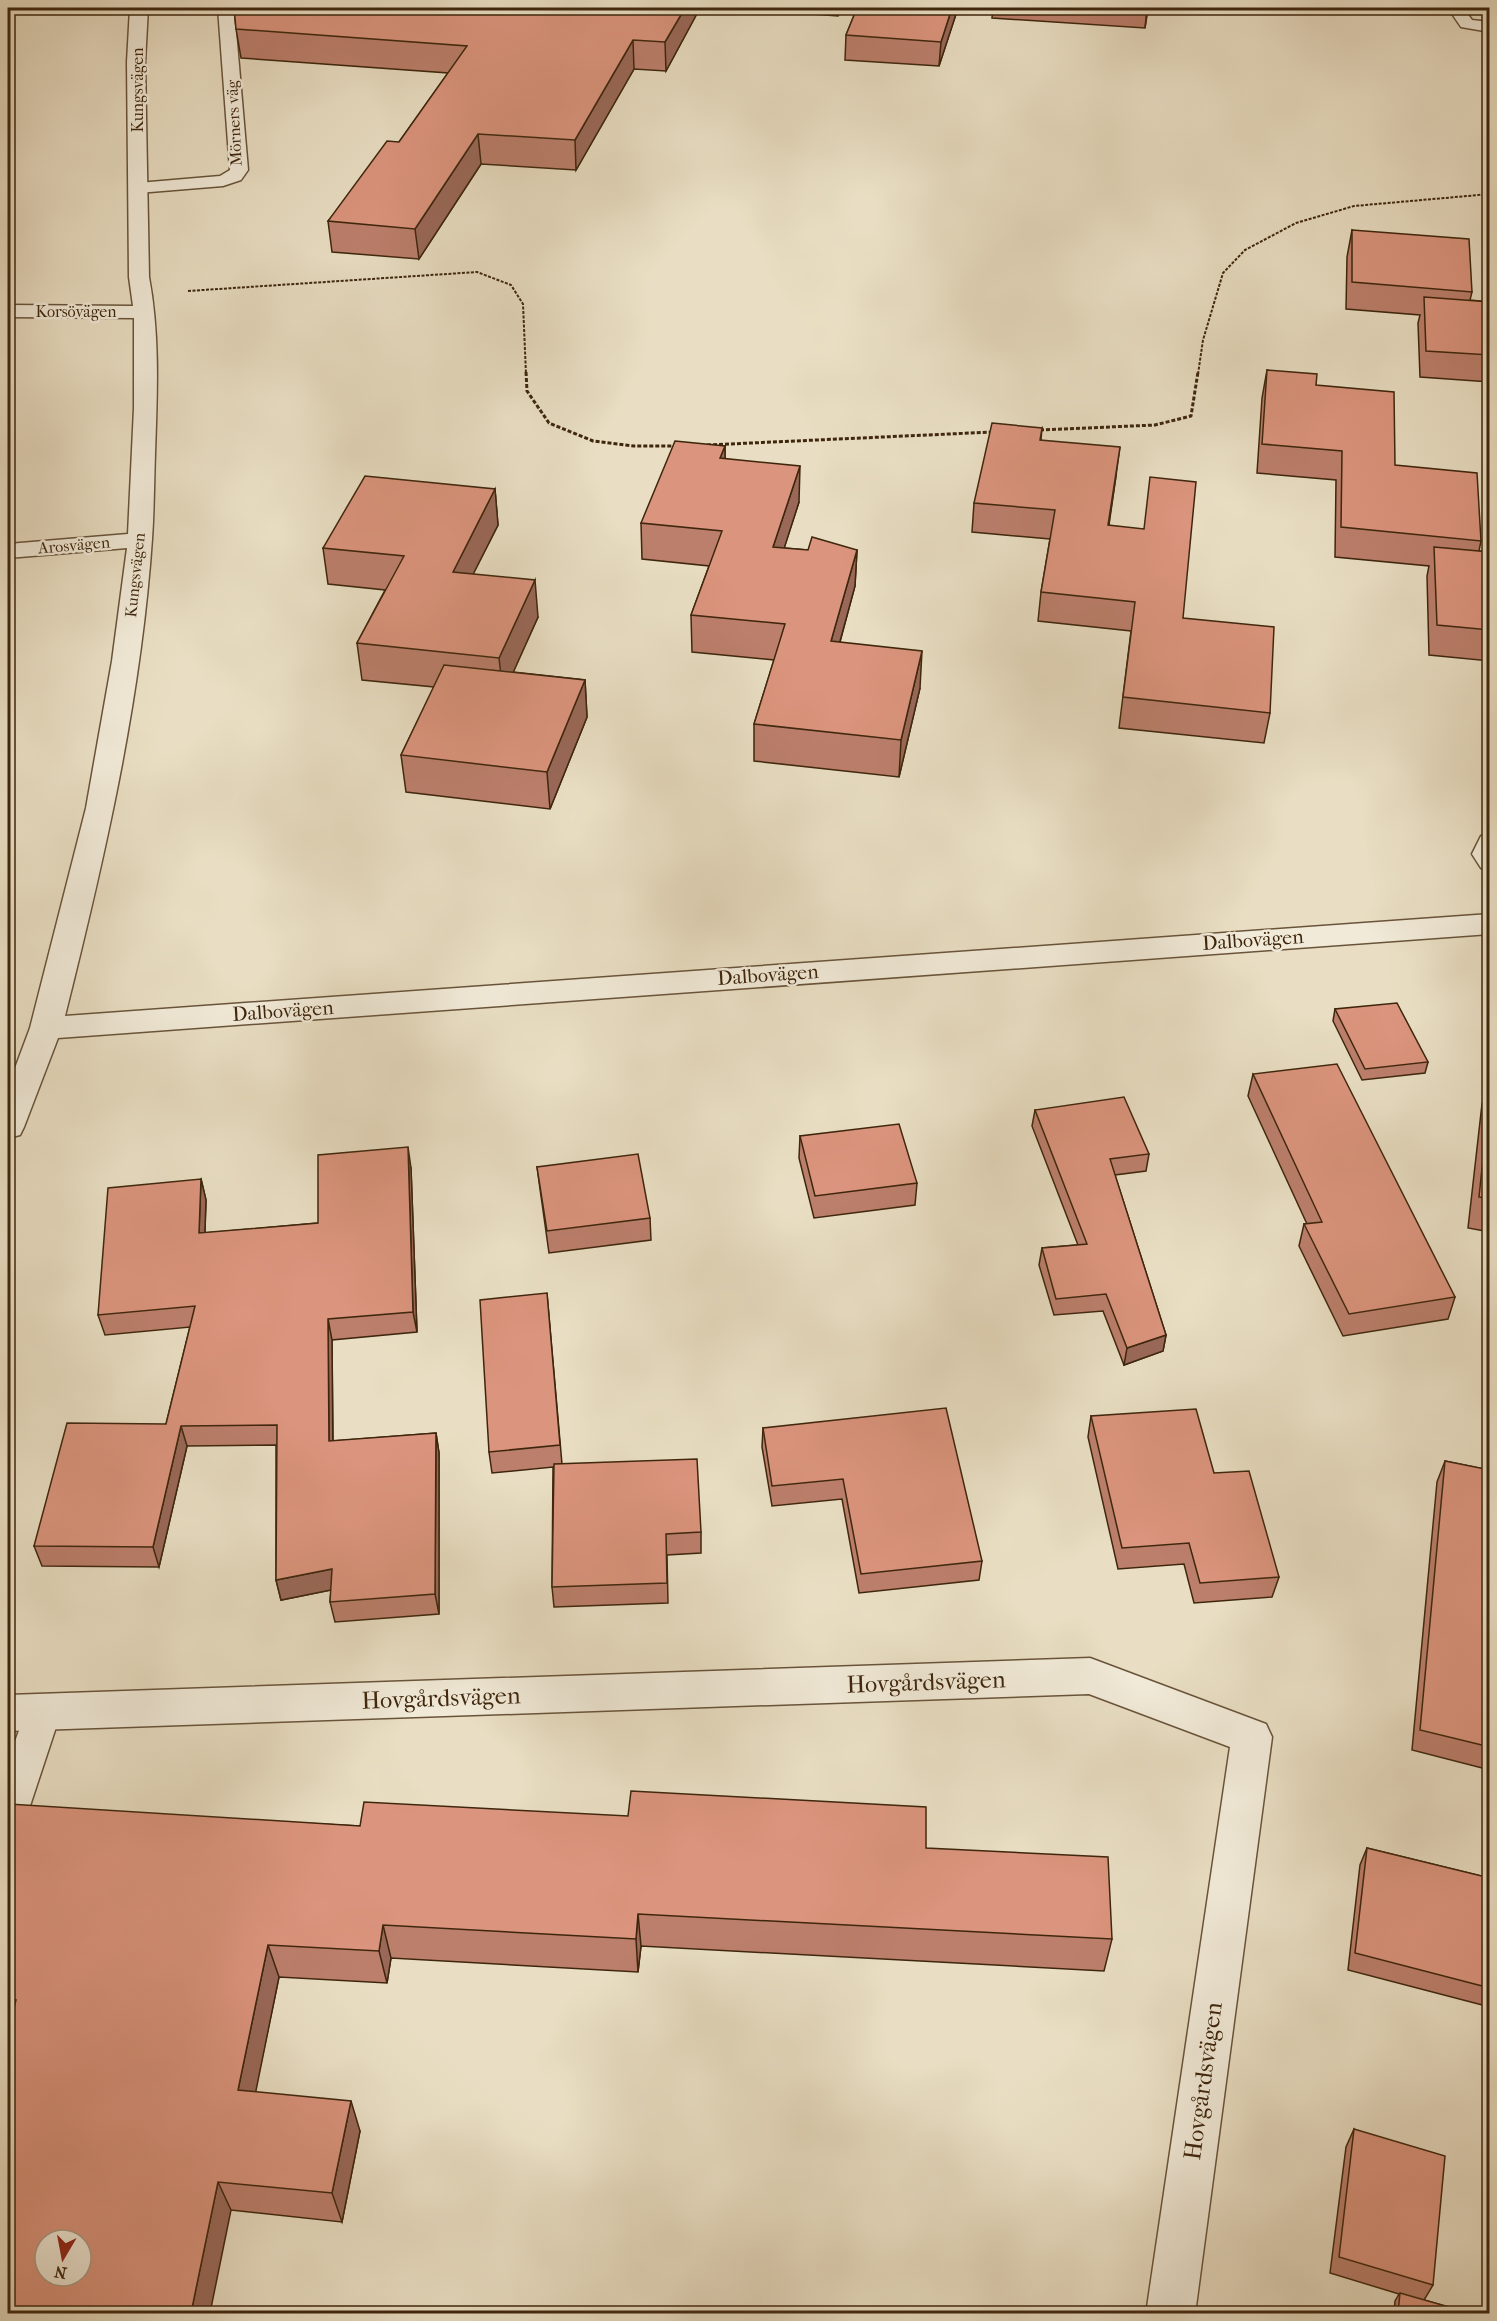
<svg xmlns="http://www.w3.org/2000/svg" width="1497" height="2321" font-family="'IM FELL French Canon',serif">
<rect width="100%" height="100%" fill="#e9dec3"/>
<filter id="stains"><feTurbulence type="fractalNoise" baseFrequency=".00333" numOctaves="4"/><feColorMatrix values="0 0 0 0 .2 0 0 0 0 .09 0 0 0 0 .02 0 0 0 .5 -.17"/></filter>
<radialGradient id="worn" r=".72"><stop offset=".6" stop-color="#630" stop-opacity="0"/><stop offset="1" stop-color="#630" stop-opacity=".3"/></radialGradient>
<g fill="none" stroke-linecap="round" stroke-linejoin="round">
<g stroke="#69543a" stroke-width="3">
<g id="service">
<polygon points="218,8 234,8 248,170 241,180 223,186 138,193 132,192 129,188 132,184 138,183 220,176 230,170"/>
<polygon points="1448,8 1463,8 1472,20 1490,22 1490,32 1461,27"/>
<polygon points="1490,834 1490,870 1481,868 1472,854 1481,836"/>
<polygon points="43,1696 56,1700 61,1712 27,1815 22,1827 8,1833 8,1761 30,1700"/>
</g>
</g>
<g stroke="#69543a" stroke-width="3">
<g id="minor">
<path d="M130,8H148L145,62L149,277C160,335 157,395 155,453C154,482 154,511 152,539C141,701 104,860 65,1016L1490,914V934L58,1038L24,1127L20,1135L8,1138V1087L30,1028L86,808L112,661L127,548L8,558V544L128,534L134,408V318L8,317V305L133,306L129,277L127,62Z"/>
<polygon points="1090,1658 1266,1724 1272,1737 1195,2314 1146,2314 1230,1747 1089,1694 8,1731 8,1695"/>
</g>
</g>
<g stroke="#3e260d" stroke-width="2" stroke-dasharray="3 1.5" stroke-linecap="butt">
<polyline points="188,291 477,272 511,285 523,304 526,374"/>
<polyline points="1198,374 1203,340 1223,273 1245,250 1296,223 1354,206 1490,194"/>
</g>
<g stroke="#3e260d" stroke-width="3" stroke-dasharray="4 2" stroke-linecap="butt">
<polyline points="526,372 527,391 549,423 593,441 634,446 675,446"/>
<polyline points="1040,430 1155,425 1191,416 1198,372"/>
<polyline points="707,445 993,432"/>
</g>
<use href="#service" fill="#f1ead8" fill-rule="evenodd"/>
<use href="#minor" fill="#f1ead8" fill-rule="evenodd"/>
</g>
<g fill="#bc7f6c" stroke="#3e260d" stroke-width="1.5">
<polygon points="234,8 700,8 666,71 634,69 576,170 481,164 419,259 332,252 328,221 399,142 448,73 241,58 236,29"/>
<polygon points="745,8 841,8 838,16 745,9"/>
<polygon points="857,8 958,8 939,66 845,60 846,35"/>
<polygon points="993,8 1148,8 1145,28 992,18"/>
<polygon points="1352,230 1472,292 1470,300 1490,302 1490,382 1420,377 1418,323 1420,315 1346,309 1347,257"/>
<polygon points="1267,370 1316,385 1395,465 1481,541 1479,551 1490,552 1490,661 1429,655 1427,576 1429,566 1335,557 1336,480 1257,473 1262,398"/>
<polygon points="1042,428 1041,440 1116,476 1109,525 1183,618 1270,713 1264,743 1119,728 1131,631 1038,621 1041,592 1050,539 972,532 974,503"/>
<polygon points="725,446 725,459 799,502 784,548 808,550 857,550 855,586 840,642 920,688 899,777 754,761 754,724 774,660 692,652 691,615 709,566 642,559 641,523"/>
<polygon points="495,489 498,525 473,574 538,617 513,672 585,680 587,717 550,809 406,792 401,755 434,687 362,680 357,643 385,590 328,584 323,548"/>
<polygon points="1335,1009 1428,1062 1425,1073 1362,1080 1333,1021"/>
<polygon points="1253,1074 1455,1297 1448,1319 1343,1336 1299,1246 1304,1224 1307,1224 1248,1096"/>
<polygon points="1490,1080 1490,1232 1468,1228 1482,1104"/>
<polygon points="1035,1110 1149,1154 1146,1171 1115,1175 1166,1335 1163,1351 1124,1365 1103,1311 1054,1315 1039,1265 1042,1248 1078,1245 1032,1126"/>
<polygon points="800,1136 917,1183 915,1205 814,1218 799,1158"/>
<polygon points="537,1167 650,1218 651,1240 549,1253 540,1189"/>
<polygon points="411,1168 417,1332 332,1340 333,1441 436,1433 439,1453 439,1614 335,1622 330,1602 331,1590 281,1600 276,1580 276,1445 187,1446 159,1567 42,1566 34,1546 166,1424 190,1327 105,1335 98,1315 201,1179 206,1200 205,1233 318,1223"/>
<polygon points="547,1293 562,1464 701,1532 701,1553 667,1555 668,1603 554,1607 552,1587 553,1467 492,1473 489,1452"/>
<polygon points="1091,1416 1214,1473 1279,1577 1272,1597 1194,1603 1184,1564 1118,1569 1088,1437"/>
<polygon points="763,1428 982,1561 979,1580 859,1593 842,1499 772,1506 762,1447"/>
<polygon points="1445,1461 1490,1470 1490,1770 1412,1750 1437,1482"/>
<polygon points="8,1808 360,1826 926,1848 1112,1939 1104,1971 641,1946 638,1972 391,1958 387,1983 279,1977 255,2092 360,2131 342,2222 231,2210 8,2029"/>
<polygon points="1367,1848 1490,1878 1490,2007 1348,1970 1360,1865"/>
<polygon points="1354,2129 1433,2285 1424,2300 1469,2313 1394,2313 1395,2301 1399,2294 1330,2273 1346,2147"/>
</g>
<g fill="#996858" stroke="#3e260d" stroke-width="1.5">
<polygon points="685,8 700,8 666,71 665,42"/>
<polygon points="838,8 841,8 838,16"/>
<polygon points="952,8 958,8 939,66 941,42"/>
<polygon points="1147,8 1148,8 1145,28"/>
<polygon points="633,40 634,69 576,170 575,140"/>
<polygon points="478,134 481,164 419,259 415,229"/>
<polygon points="725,446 725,481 720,458"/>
<polygon points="1120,447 1116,476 1104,555 1108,525"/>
<polygon points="800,466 799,502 773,583 773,547"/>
<polygon points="495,489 498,525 456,608 453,572"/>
<polygon points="857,550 855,586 830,678 831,641"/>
<polygon points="535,580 538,617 503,695 499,658"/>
<polygon points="922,651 920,688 899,777 901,740"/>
<polygon points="585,680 587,717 550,809 547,772"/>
<polygon points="408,1147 411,1168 417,1332 413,1312"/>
<polygon points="201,1179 206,1200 204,1254 199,1233"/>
<polygon points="328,1319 332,1340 333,1461 329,1441"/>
<polygon points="1166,1335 1163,1351 1124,1365 1127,1348"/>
<polygon points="181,1426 187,1446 159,1567 153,1547"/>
<polygon points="436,1433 439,1453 439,1614 435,1594"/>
<polygon points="332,1569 336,1589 281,1600 276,1580"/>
<polygon points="638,1914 641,1946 638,1972 636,1939"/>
<polygon points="383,1925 391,1958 387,1983 379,1951"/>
<polygon points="268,1945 279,1977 250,2120 238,2090"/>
<polygon points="351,2101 360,2131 342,2222 332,2193"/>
<polygon points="218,2182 231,2210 210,2313 191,2313"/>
</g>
<g fill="#db947d" stroke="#3e260d" stroke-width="1.5" fill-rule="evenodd">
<polygon points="234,8 685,8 665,42 633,40 575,140 478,134 415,229 328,221 387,141 399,142 467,46 236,29"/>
<polygon points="857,8 952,8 941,42 846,35"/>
<polygon points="1352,230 1469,239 1472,292 1352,282"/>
<polygon points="1424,297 1490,302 1490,355 1426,351"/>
<polygon points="1267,370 1317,374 1316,385 1394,392 1395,465 1477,473 1481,541 1341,527 1342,451 1262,444"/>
<polygon points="992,423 1042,428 1040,440 1120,447 1108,525 1144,529 1150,477 1196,482 1183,618 1274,627 1270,713 1123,697 1135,602 1041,592 1055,510 974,503"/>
<polygon points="675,441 725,446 720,458 800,466 773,547 808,550 812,537 857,550 831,641 922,651 901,740 754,724 785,624 691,615 722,531 641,523"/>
<polygon points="365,476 495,489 453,572 535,580 499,658 357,643 404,556 323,548"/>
<polygon points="1434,547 1490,552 1490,630 1437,625"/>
<polygon points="444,665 585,680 547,772 401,755"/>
<polygon points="1397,1003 1428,1062 1365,1069 1335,1009"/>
<polygon points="1337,1064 1455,1297 1349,1314 1304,1224 1322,1222 1253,1074"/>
<polygon points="1490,1092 1490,1199 1479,1197"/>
<polygon points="1124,1097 1149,1154 1110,1159 1166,1335 1127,1348 1106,1294 1056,1299 1042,1248 1087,1244 1035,1110"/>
<polygon points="899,1124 917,1183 815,1196 800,1136"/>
<polygon points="408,1147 413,1312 328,1319 329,1441 436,1433 435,1594 330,1602 332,1569 276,1580 277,1425 181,1426 153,1547 34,1546 67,1423 166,1424 195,1306 98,1315 108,1188 201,1179 199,1233 318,1223 318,1155"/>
<polygon points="638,1154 650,1218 547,1231 537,1167"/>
<polygon points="547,1293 560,1445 489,1452 480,1300"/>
<polygon points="946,1408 982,1561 861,1574 843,1479 772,1486 763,1428"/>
<polygon points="1196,1409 1214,1473 1249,1471 1279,1577 1200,1583 1189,1543 1122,1548 1091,1416"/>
<polygon points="697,1459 701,1532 666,1534 667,1583 552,1587 554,1464"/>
<polygon points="1445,1461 1490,1470 1490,1747 1420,1730"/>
<path d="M631,1791L926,1807V1848L1108,1857L1112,1939L638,1914L636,1939L383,1925L379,1951L268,1945L238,2090L351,2101L332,2193L218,2182L191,2313H8V2031L16,2000L8,1999V1808L9,1804L360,1826L364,1802L628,1816ZM45,2240H81V2276H45Z"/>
<polygon points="1367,1848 1490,1878 1490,1988 1355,1953"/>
<polygon points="1354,2129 1445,2156 1433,2285 1339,2257"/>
<polygon points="1400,2293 1470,2313 1398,2313"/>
</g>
<g text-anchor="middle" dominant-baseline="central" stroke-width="5" stroke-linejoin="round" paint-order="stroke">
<g font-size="16" fill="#3e260d" stroke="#f1ead8">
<text transform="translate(137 90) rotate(-90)">Kungsvägen</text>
<text transform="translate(234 123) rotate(-93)">Mörners väg</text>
<text x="76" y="311">Korsövägen</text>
<text transform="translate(74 545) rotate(-5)">Arosvägen</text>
<text transform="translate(135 575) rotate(-84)">Kungsvägen</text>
</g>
<g font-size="20" fill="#3e260d" stroke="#f1ead8">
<text transform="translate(1253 940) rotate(-4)">Dalbovägen</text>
<text transform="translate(768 975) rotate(-4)">Dalbovägen</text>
<text transform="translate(283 1011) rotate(-4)">Dalbovägen</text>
</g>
<g font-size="24" fill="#3e260d" stroke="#f1ead8">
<text transform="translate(926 1682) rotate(-2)">Hovgårdsvägen</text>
<text transform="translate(441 1698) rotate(-2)">Hovgårdsvägen</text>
<text transform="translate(1203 2081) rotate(-82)">Hovgårdsvägen</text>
</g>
</g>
<rect width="1497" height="2321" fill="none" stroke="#e9dec3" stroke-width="30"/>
<rect x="9" y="9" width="1479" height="2303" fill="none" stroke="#3e260d" stroke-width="3"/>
<rect x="15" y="15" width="1467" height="2291" fill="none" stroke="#3e260d" stroke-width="1.5"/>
<g transform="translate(63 2258) rotate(190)"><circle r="28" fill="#f1ead8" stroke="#a99c87" stroke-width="1.5"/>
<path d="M0-4.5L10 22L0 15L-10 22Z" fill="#8f2418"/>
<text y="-9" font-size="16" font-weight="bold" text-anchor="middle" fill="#3e260d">N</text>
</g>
<rect width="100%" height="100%" filter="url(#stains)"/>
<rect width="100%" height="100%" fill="url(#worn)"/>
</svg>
